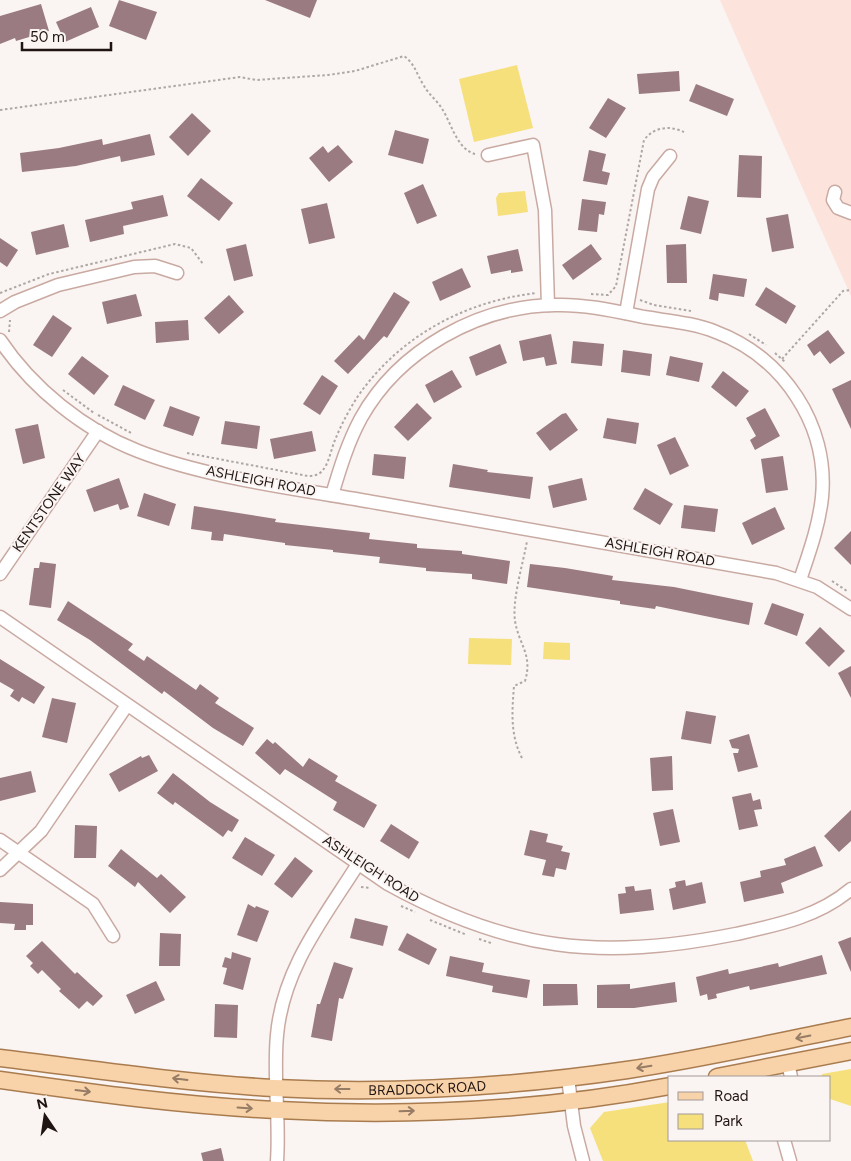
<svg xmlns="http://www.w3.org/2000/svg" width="851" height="1161" font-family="Figtree,sans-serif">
<rect width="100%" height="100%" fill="#faf4f2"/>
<polygon fill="#fce4dd" points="720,0 851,0 851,296 802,187"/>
<g fill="#f5e07c">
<polygon points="517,65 533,128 474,142 459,79"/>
<polygon points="525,191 528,212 498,216 496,198 499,193"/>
<polygon points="469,638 512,639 511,665 468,664"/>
<polygon points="544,642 570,643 570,660 543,659"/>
<polygon points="851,1069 851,1106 830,1099 830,1077 822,1077 822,1074"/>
<polygon points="670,1102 670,1140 745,1140 753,1161 603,1161 590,1128 604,1112"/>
</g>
<g fill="#997b81">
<polygon points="119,0 157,12 146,40 109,26"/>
<polygon points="265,0 317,0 310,18"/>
<polygon points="41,4 49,31 16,41 15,38 0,44 0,16"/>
<polygon points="91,7 99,27 65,42 56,22"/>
<polygon points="679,71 680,91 639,94 637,74"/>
<polygon points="696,84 734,99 727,116 689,101"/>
<polygon points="608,98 626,108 606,138 589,128"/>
<polygon points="192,113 211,131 188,156 169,137"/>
<polygon points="395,130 429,139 423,164 388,155"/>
<polygon points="150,134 155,155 121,162 120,156 76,166 22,172 20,153 59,148 102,139 103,145"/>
<polygon points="338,145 353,162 329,182 309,158 323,146 328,153"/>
<polygon points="589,150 606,154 602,171 610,173 607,185 583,181"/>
<polygon points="739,155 762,156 761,198 737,197"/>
<polygon points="201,178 233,203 219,221 187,196"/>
<polygon points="423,184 437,216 417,224 404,193"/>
<polygon points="163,195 168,216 123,226 124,234 90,242 85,220 133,209 131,202"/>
<polygon points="688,196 709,201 701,234 680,229"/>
<polygon points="582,199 606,202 604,215 599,214 597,232 578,230"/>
<polygon points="327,203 335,238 309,244 301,209"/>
<polygon points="788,214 794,248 772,252 766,218"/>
<polygon points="64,224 69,247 36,255 31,232"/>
<polygon points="0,238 18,250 7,267 0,262"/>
<polygon points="246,244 253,276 234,281 226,249"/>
<polygon points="591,244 602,259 573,280 562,265"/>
<polygon points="686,244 687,283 667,283 666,245"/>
<polygon points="518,249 523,271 511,273 511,270 491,274 487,256"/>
<polygon points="462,268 471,287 440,301 432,282"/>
<polygon points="713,274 747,279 744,297 719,293 718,301 709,299"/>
<polygon points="766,287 796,306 786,324 755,305"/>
<polygon points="394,292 410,302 387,338 384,336 348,374 334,361 359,335 364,340"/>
<polygon points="136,294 142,316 107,324 102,302"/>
<polygon points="229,295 244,312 219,334 204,318"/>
<polygon points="53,315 72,328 52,357 33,345"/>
<polygon points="188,320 189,340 156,343 155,322"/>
<polygon points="828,330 845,353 830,364 820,351 814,356 807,345"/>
<polygon points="551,334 557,364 546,366 544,357 523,361 519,341"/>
<polygon points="573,341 604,344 602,366 571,363"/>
<polygon points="500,344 507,363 476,376 469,357"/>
<polygon points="623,350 652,354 650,376 621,372"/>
<polygon points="82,356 109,376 94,395 68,374"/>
<polygon points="670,356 703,363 699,382 666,375"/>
<polygon points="452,370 462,387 434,403 425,385"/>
<polygon points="723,371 749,391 736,407 711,387"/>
<polygon points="322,375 338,386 320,415 303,404"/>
<polygon points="851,380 851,429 832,389"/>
<polygon points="123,385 155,400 145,420 114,405"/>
<polygon points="417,403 432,418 408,441 394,427"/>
<polygon points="170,406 200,417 193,436 163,426"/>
<polygon points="765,408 780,436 755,450 750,440 756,436 746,418"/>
<polygon points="566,413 578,430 550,451 536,433 562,414"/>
<polygon points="607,418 639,423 636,444 603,438"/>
<polygon points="225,421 260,426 257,449 221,444"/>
<polygon points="38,424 45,458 23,464 15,429"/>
<polygon points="312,431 316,451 274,459 270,439"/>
<polygon points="675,437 689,466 670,475 657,445"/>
<polygon points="374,454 406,457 404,479 372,475"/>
<polygon points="783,456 788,490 766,493 761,459"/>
<polygon points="453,464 488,470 487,472 533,477 530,499 449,487"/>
<polygon points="119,478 129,507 120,510 118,504 94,512 86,490"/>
<polygon points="582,478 587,500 553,508 548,486"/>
<polygon points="645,488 673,504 660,525 633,509"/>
<polygon points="144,493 176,504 169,526 137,516"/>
<polygon points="684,505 718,509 715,532 681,528"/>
<polygon points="194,506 276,519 275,522 370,533 369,539 417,544 417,548 462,551 462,554 510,561 507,584 472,579 472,574 426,571 426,568 379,563 380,557 333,552 333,550 285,545 285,543 224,534 223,541 211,540 212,532 191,529"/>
<polygon points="775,507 785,529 752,545 742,523"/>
<polygon points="851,531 851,565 834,548"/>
<polygon points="40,562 56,564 51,608 29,605 34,568 39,568"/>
<polygon points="530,564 565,568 613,576 612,580 674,587 753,603 749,625 656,606 655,609 620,604 620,601 527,587"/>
<polygon points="68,601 133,644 128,650 144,661 147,656 196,690 200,684 219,698 215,703 254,728 243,746 213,728 164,691 162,694 90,640 57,620"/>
<polygon points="772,603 804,614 797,636 764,624"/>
<polygon points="820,627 845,651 829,667 805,643"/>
<polygon points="0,659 45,687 34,704 22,697 19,702 10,696 14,690 0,682"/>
<polygon points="851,666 851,698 838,673"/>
<polygon points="52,698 76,703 67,743 42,737"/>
<polygon points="686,711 716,716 711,744 681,739"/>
<polygon points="749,734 758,767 738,772 733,753 738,753 739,749 732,748 729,740"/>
<polygon points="267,739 273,744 275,742 303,767 309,758 338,776 335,781 377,805 364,828 333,810 337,802 285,769 280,775 255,753"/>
<polygon points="149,755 158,771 119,792 109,774 141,756 142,758"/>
<polygon points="672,756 673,790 652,791 650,758"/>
<polygon points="31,771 36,792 0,801 0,778"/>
<polygon points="173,773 210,802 239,820 232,832 228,830 223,837 175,802 173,805 157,793"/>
<polygon points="751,793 753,801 760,799 762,809 754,810 758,826 739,830 732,797"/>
<polygon points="673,809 680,842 660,846 653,813"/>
<polygon points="851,810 851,841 839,852 824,836"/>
<polygon points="391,824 419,842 409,859 380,841"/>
<polygon points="75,825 97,826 96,858 74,858"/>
<polygon points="530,830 548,834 546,842 563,846 561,851 570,853 566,870 556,868 554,877 542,875 546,860 524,855"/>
<polygon points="245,837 275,855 262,876 232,858"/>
<polygon points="815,846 823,866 781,883 784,893 744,902 740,882 761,877 760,871 786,865 784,859"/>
<polygon points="121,849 157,878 161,874 186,897 170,913 138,882 135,887 108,866"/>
<polygon points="295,857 313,871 292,898 274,884"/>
<polygon points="685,880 686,886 702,882 706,903 673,910 669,889 676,887 675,882"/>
<polygon points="634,886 635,891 651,889 654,910 620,914 618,894 626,893 625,887"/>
<polygon points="0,902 33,904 33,925 26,925 26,930 14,930 15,924 0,923"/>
<polygon points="248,904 255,908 256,906 269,911 257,942 237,935"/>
<polygon points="355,918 388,926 383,946 350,938"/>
<polygon points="160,933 181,934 180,966 159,966"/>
<polygon points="407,933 437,949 429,965 398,950"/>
<polygon points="851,937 851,972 838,942"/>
<polygon points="42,941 75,974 77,972 103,996 93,1006 87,1001 79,1009 59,991 61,989 42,970 38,974 30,966 33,963 26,956"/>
<polygon points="232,952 251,958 243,990 223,984 227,968 222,967 225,957 231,959"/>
<polygon points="822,955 827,974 750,990 749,986 716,994 717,998 708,1000 707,994 700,996 696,977 728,969 729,974 778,963 779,967"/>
<polygon points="450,956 484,963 482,972 530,980 527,998 492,992 493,986 446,976"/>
<polygon points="334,962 353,968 343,999 339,998 332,1041 311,1037 317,1004 320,1004"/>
<polygon points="156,981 165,1000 135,1014 126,995"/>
<polygon points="675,982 677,1002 634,1008 597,1008 597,985 630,984 630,989"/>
<polygon points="543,984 577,984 578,1005 543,1006"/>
<polygon points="215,1004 238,1005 237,1038 214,1037"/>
<polygon points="221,1148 224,1161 203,1161 201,1153"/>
</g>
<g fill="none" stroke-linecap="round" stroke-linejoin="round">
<g stroke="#c9aaa2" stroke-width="15">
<g id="minor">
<polyline points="488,155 533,145 545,210 548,305"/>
<polyline points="835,192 833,200 838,208 851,213"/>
<polyline points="0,311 15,302 58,285 134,267 155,266 177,273"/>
<polyline points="626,313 648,189 653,177 670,156"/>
<path d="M0,340C32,388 84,430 138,451C210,479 301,489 378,503C511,526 644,549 776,573L817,587L851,609"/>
<path d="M332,495C340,468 348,442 361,418C399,350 478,306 555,305C585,304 615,311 644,317C668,321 694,323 716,332C783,357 829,425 822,497C819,526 809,553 800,580"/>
<polyline points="0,574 98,431"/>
<path d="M0,617L388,884C509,951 601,961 736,934C777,925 818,917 851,889"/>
<polyline points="0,840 93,904 113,936"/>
<polyline points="0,870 41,831 127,705"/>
<polyline points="788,1063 791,1077"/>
<polyline points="568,1078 574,1126 583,1161"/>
<polyline points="784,1140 790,1161"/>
<path d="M277,1161C280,1119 273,1077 277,1035C283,968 324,918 358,864"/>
</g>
</g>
<g stroke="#a97c4f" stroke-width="19">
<g id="major">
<path id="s1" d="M0,1058C91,1069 183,1083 274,1088C391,1094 511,1087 627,1070C702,1059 776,1042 851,1027"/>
<polyline points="717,1077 851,1051"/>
<path d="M0,1080C92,1093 185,1106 278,1110C408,1117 542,1110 670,1086"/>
</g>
</g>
<g stroke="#aea7a4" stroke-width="2" stroke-dasharray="2.5 2.5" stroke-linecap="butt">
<path d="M0,110L240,77L256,80L328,75L355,71L404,56C415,64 416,73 423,84C427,92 432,96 437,102C451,117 454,148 475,154"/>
<polyline points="0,293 49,274 175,244 191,248 203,264"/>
<path d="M591,294L608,295L616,286L644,140C654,127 669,125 684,132"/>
<polyline points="640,300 654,305 691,311"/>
<polyline points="9,332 10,320"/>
<polyline points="749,334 766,345"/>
<polyline points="775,353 785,362"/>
<polyline points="782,359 843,291 851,290"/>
<polyline points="63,390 94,413"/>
<polyline points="98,415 133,434"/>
<path d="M187,453L308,476C313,476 319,475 322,471C329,464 331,449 335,440C341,425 349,410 358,396C400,336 465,301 537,293"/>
<polyline points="832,581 847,591"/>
<path d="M522,758C510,735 512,711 514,686L525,681C533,655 519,645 515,621C512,599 523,564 527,541"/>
<polyline points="361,887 371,888"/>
<polyline points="401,906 415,912"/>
<polyline points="430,920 467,935"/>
<polyline points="479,939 491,943"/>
</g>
<use href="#minor" stroke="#fff" stroke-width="12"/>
<use href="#major" stroke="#f8d2a9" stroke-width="16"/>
</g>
<defs><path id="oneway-shaft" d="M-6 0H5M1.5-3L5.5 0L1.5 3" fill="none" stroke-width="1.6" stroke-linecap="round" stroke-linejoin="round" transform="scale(1.25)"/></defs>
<g stroke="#967c65">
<use href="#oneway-shaft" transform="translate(803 1037) rotate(169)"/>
<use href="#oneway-shaft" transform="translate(644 1067) rotate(171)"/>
<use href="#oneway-shaft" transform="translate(180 1079) rotate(-173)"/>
<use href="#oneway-shaft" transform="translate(342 1089) rotate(-180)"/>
<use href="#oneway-shaft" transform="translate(83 1091) rotate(7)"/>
<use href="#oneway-shaft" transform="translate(245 1108) rotate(4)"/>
<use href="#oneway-shaft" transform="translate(407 1111) rotate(-2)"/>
</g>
<g text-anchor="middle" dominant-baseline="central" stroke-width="4" stroke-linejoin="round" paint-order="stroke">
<g font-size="14" fill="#1f1411" stroke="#faf4f2">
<text transform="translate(261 481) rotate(11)">ASHLEIGH ROAD</text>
<text transform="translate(49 503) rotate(-55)">KENTSTONE WAY</text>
<text transform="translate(660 552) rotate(10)">ASHLEIGH ROAD</text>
<text transform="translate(371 869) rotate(33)">ASHLEIGH ROAD</text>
<text stroke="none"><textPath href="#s1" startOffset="429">BRADDOCK ROAD</textPath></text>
</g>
</g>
<rect x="668" y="1076" width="162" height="65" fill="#faf4f2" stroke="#a29a98"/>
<rect x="678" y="1092" width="25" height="8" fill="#f8d2a9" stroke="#a29a98"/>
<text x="714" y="1101" font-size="15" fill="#1f1411">Road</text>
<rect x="678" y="1114" width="25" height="15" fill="#f5e07c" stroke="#a29a98"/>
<text x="714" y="1126" font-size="15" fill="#1f1411">Park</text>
<g transform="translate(45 1116) rotate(347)" stroke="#faf4f2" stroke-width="4" paint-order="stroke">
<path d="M0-4L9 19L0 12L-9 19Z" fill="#1f1411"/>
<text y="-8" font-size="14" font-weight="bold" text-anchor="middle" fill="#1f1411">N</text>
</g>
<path d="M22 42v8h89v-8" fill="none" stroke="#1f1411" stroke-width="2.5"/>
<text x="30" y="42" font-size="15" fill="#1f1411" stroke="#faf4f2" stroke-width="4" paint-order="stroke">50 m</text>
</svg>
